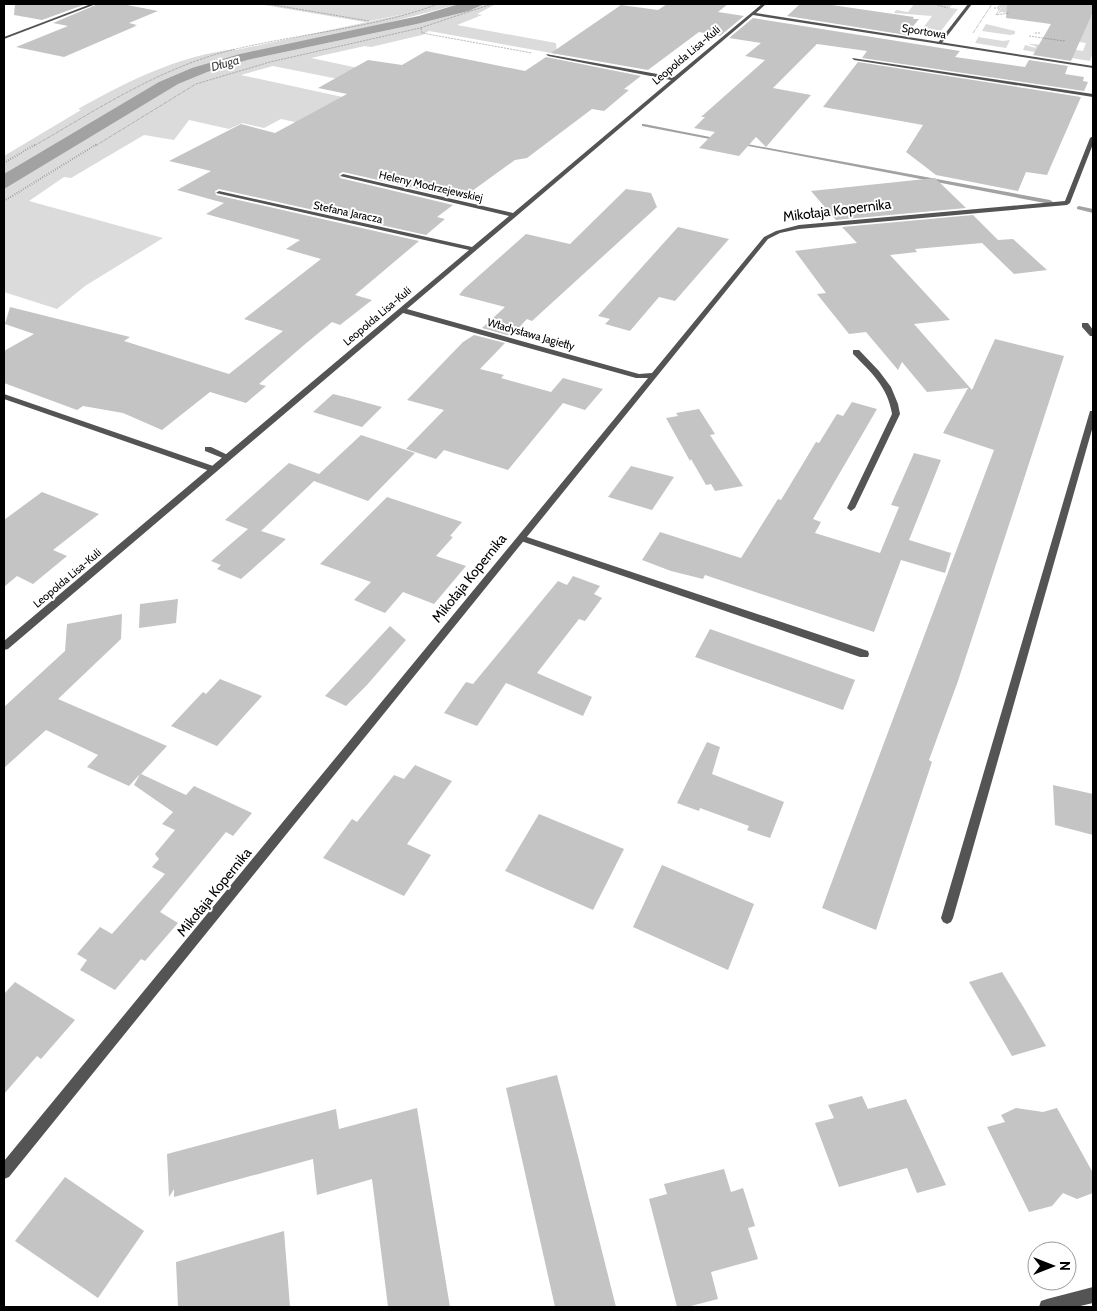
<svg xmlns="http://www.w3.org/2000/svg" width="1097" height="1311" font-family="Cabin,sans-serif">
<rect width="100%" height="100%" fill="#fff"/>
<g fill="#dbdbdb">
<path d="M258,4H459L247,60L417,24L469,11L484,4H496L477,14L482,15L457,25L556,43L557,54L429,31L422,35L371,47L365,46L311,58L377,72L504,112L273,66L241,75L361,101L341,132L281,119L264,128L242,123L229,129L189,120L174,140L144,135L71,178L64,177L29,201L163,238L85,286L57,309L4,292V156L81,110L78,109C128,81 176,57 234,49L236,50L419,11L365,22Z"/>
<polygon points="914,4 952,4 950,8 958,9 937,36 860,24 920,32 932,16 894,13 896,10 908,12"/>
<polygon points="1001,4 1093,16 1093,53 1090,61 1023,50 1025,45 1036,48 1035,46 1028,44 1034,44 1083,51 1086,43 1067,40 1083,33 1010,13 1001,12 998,14 1001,8 997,7"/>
<polygon points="986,24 1015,31 1015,34 1010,35 982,31 978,37 1003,41 1010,40 1006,48 975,43"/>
</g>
<polygon fill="#a2a2a2" points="459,4 484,4 469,11 417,24 247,60 207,72 178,84 4,189 4,174 159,82 192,68 240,54 419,16"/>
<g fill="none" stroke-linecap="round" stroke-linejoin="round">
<g fill="#a2a2a2" fill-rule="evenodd">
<polygon points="644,124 720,139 722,140 720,141 642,126 642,124"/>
<polygon points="736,142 1050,200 1053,202 1050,204 738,144 736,144"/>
<polygon points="1079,206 1093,209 1093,213 1077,209 1077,207"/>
</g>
</g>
<g fill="#c4c4c4">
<polygon points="15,4 86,4 42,20 14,15"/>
<polygon points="98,4 122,4 158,11 129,23 137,25 134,26 136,26 64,57 16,47 68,26 53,23"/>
<polygon points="667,4 728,4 718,12 744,16 720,36 699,32 648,70 551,53 621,5 658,10"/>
<polygon points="800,4 825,4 914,17 913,19 919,19 906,35 787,16"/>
<polygon points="1007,4 1093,4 1093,12 1071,61 1033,55 1051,24 1006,18"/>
<polygon points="753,18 960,51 955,57 1025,67 1029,60 1068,66 1065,74 1084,77 1083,81 1088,82 1084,91 862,58 867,51 817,44 773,88 811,95 766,147 756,137 739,156 699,148 715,132 694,128 705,117 701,117 765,60 745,56 761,43 729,38"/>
<polygon points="426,51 525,71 546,57 641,76 624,89 629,90 604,111 592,109 527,158 515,160 461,199 343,172 339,174 340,178 453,205 437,217 445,219 426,235 219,189 215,191 216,195 419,241 355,295 372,300 340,325 332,322 304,345 259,384 266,386 246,403 210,392 162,430 123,413 83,406 77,410 4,383 4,351 34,334 5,324 10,307 130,337 124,341 229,374 283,331 244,319 321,259 286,249 300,240 206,214 224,203 177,190 211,171 169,161 241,124 275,133 347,94 318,88 368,60 402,65"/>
<polygon points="858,62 1081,97 1047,175 1026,172 1018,191 936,175 906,152 923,125 823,107"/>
<polygon points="935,178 966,208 836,220 811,191"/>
<polygon points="626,189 651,193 657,207 532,321 527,319 511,336 482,328 505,307 459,295 464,289 526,234 570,244"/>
<polygon points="973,215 998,240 1013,239 1047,270 1014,274 982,243 915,249 917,252 890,255 950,320 914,324 972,390 995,339 1064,356 958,681 929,760 932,762 876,930 822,908 994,450 943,433 968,388 927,392 902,362 898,370 866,332 849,334 817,294 826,293 795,251 857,243 842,227"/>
<polygon points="678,227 729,239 675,301 659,297 630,331 605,324 610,319 598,316"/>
<polygon points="474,335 505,343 480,369 504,375 501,378 551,392 563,378 603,389 585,410 563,403 508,470 444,450 436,459 406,449 444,410 407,400 463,342"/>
<polygon points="333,394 349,398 382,407 362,427 313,412"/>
<polygon points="852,402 877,409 813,519 821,522 815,533 880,553 899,507 891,505 914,453 941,460 909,540 951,553 945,573 901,560 874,632 705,575 703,579 671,571 642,560 660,532 741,558 778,499 781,500 816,442 819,443 837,414 843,416"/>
<polygon points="699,409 715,434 710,435 743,486 715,491 711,484 706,485 691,459 690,461 666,418 678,416 676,413"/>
<polygon points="361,435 415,453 368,501 314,481 261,531 286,539 241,579 217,569 221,565 211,561 248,529 225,520 289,463 319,474"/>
<polygon points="631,466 674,477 652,510 608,497"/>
<polygon points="42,492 99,514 53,550 67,556 33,584 17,576 4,587 4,520"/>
<polygon points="387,497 462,522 450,536 453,537 436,556 466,566 434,604 403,592 385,613 354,600 371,582 320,564"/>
<polygon points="573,576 600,586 594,594 602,598 585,621 579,619 537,673 592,697 583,716 506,683 477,726 444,713 466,682 473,684 558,581 567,585"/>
<polygon points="178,599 176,623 139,628 140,604"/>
<polygon points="122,614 121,639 58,699 167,746 141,774 186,795 194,786 252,813 233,836 226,832 160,912 178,923 145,961 141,959 115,990 80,970 87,960 77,954 100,927 112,934 165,874 152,867 159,859 155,854 175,830 162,824 173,812 134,785 140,774 129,786 87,767 98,755 46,730 4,768 4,707 65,651 67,624"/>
<polygon points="390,626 406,640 367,685 346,706 325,696"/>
<polygon points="710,629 855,680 843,710 695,657"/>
<polygon points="220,679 262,696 217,746 171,726 203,692 206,694"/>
<polygon points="707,742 720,747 712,774 784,802 770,838 747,830 749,826 700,808 699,811 677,803"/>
<polygon points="415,765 452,781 407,844 431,855 404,896 323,858 352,819 357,822 394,775 404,779"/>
<polygon points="1053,785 1093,794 1093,835 1055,825"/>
<polygon points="539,814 624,849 593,910 505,871"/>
<polygon points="662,865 754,904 728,970 633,927"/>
<polygon points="1002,972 1024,1008 1046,1046 1012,1056 969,982"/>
<polygon points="15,982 75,1020 41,1059 37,1056 4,1094 4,994"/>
<polygon points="557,1075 578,1156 616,1307 555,1307 506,1088"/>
<polygon points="862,1096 868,1109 906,1099 946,1185 917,1193 907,1168 839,1187 815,1123 834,1118 828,1105"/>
<polygon points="417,1108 450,1307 388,1307 372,1179 317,1195 313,1159 174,1197 174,1189 169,1197 167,1154 336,1109 339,1129"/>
<polygon points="1016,1108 1043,1112 1057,1108 1093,1173 1093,1193 1077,1199 1063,1193 1052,1206 1029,1212 987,1127 1005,1122 1001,1115"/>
<polygon points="724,1169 731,1192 743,1188 755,1226 748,1228 758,1259 711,1272 718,1299 687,1307 677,1307 649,1199 667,1194 664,1184"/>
<polygon points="65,1177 144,1231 98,1298 15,1241"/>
<polygon points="284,1231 290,1307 178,1307 176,1262"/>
</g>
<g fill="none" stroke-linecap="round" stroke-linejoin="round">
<g stroke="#767676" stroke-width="1" stroke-dasharray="0.5 1" stroke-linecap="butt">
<polyline points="268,4 369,21"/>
<polyline points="934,4 948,8"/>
<polyline points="994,8 1000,8 996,15 1009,13"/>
<polyline points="421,28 422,33 532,53"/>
<polyline points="973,33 992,4"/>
<polyline points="1035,33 1040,33"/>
<polyline points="1029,36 1064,41 1065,39"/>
<path d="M34,146C96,110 155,71 224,52C293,34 372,29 438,4"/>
<polyline points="95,146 196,84 270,62 420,28 492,4"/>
</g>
<g stroke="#767676" stroke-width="2" stroke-dasharray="0.5 2" stroke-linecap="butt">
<polyline points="4,163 36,144"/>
<polyline points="4,201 97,144"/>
</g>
<g fill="#545454" fill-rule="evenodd">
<polygon points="968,4 972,4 941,44 937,44"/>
<polygon points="852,58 1093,94 1093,97 854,60"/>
<polygon points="1082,323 1088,323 1093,330 1093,336 1090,336 1082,327"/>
<path d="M853,350H859L879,371L891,387L898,404L900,414L855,508L851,511L847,508L892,414C888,387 871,372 853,354Z"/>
<polygon points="4,394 216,467 217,469 216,471 210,471 4,399"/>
<polygon points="1090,411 1093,411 1093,426 953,918 951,922 947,924 943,922 941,918"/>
<polygon points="205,447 211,447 232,457 228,460 225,459 205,451"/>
<polygon points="521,535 868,651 869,654 868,657 860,657 518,540 517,538"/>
</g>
<g fill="#545454" fill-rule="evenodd">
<polygon points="91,4 96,4 4,39 4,37"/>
<polygon points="762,4 766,4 756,13 1093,66 1093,68 753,15 407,309 639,374 652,373 764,237 776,231 799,225 1065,201 1090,138 1093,136 1093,144 1070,203 1067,205 799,229 780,233 768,239 9,1177 4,1179 4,1161 648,378 636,378 403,313 8,649 4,650 4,641 469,250 216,193 219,191 472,247 509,216 340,176 343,174 513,213 671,80 548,56 546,54 674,77"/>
<polygon points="1093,1287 1093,1303 1076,1307 1039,1307 1041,1301 1047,1299"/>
</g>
</g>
<g text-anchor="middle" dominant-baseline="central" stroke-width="4" stroke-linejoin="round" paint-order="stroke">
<g font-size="11" fill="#000" stroke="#fff">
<text transform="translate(924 31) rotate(9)">Sportowa</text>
<text transform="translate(686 55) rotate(-40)">Leopolda Lisa-Kuli</text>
<text transform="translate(431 186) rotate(13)">Heleny Modrzejewskiej</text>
<text transform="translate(348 212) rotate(12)">Stefana Jaracza</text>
<text transform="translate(377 316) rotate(-40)">Leopolda Lisa-Kuli</text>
<text transform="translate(531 334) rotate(16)">Władysława Jagiełły</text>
<text transform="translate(67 578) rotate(-40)">Leopolda Lisa-Kuli</text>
</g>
<g font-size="12" font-style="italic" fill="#434343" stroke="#fff">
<text transform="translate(225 63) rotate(-16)">Długa</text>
</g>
<g font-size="14" fill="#000" stroke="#fff">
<text transform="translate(837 210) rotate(-7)">Mikołaja Kopernika</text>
<text transform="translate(469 578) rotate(-51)">Mikołaja Kopernika</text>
<text transform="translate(214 892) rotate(-51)">Mikołaja Kopernika</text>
</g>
</g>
<rect width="1097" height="1311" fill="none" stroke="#000000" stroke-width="10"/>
<g transform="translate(1052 1266) rotate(90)"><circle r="24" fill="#ffffff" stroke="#999999"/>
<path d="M0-4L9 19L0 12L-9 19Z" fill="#000000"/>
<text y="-8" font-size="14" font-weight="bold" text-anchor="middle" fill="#000000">N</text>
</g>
</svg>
